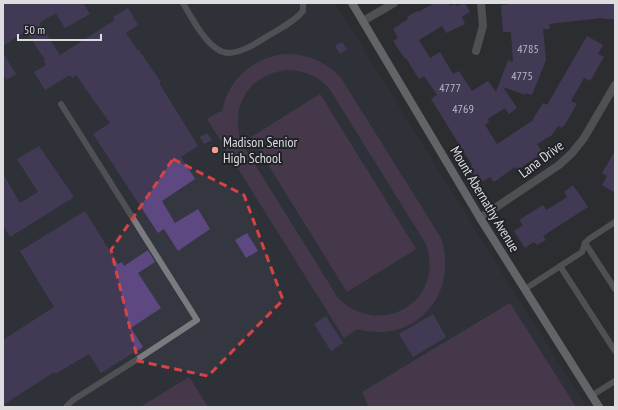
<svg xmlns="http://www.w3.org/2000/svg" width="618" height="410" font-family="'PT Sans Narrow',sans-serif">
<rect width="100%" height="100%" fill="#2c2d31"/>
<polygon fill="#343640" points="3,3 335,3 517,297 587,407 3,407"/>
<g fill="#65466b" fill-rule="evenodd">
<path d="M284,54C307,54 325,61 341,78L441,238C459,294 416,345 357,329L344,338L207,119L221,111L222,112C228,79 251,59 284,54ZM285,70C303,70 317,75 329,88L426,244C446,301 381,340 338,298L241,142C230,106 248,76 285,70Z"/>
<polygon points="320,94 416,249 347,292 251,137"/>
<polygon points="510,303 576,407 369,407 362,392"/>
<polygon points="189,377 208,407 140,407"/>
</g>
<g fill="#5d4881">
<polygon points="3,3 83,3 90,14 65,28 56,13 39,23 60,55 115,20 113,17 128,8 138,25 126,33 137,50 138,49 161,82 159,83 198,146 181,157 195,179 162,201 175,223 198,209 210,229 178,251 164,229 158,233 93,134 110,123 76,75 72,78 70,75 45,90 34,72 46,65 44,61 45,60 26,31 3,46"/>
<polygon points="435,3 448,3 450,6 455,4 457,6 465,3 470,12 462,17 465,24 446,33 442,26 419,40 430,58 440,52 453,74 459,71 472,91 488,81 496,92 508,60 513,62 511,32 503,32 501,5 507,5 507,3 615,3 615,19 607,19 601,18 549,24 550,29 543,29 546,60 532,95 525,93 525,95 503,87 517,108 509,114 505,108 488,119 489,122 485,125 497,144 532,121 543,103 547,105 587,36 603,45 598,54 604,57 590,81 584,78 571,101 577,104 564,126 563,125 562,128 558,126 552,135 537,144 543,153 517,170 515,167 494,182 490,177 482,182 480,179 475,181 468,171 472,168 471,166 472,165 431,99 437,95 424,76 419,79 406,58 405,59 393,41 398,38 393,29 408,19 407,17 417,11 418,12"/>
<polygon points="342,42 347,49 340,54 335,46"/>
<polygon points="3,53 16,74 6,80 3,74"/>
<polygon points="207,133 212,140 204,144 200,137"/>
<polygon points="39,146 74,197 10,237 3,225 3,174 20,203 38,192 17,159"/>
<polygon points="615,151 615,193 602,185 607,176 602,173"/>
<polygon points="573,185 588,207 543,236 546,240 537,245 534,242 525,248 514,231 523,225 519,220 543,205 546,210 555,205 567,197 564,192"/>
<polygon points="85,211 118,264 122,262 124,266 148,250 155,262 138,273 161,308 131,328 143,347 101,373 89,354 55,374 54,372 3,405 3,340 54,307 20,251"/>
<polygon points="247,233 258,251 246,258 235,240"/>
<polygon points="433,314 446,337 413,357 399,334"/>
<polygon points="326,316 343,343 331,351 314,324"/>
</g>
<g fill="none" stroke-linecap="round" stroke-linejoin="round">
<g stroke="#7a7b7e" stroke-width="6">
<path d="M183,3C192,18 209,53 229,53C243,52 255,44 266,37C279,29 293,23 303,11V3"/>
<polyline points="61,104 197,320 144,355 73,400 66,407"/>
<polyline points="585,243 615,289"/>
<polyline points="560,266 615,351"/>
<polyline points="525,289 582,252 585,243 589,239 615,222"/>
<polyline points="591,396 615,381"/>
</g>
<g stroke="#7a7b7e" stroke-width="8">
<polyline points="363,21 394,3"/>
<polyline points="476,51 483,26 481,3"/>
<polyline points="480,218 559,165 572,153 584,138 615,85"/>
</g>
<polyline stroke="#a5a8ab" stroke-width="8" points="352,3 480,218 599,407"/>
</g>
<path d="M0 0H618V410H0ZM173,159L244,195L283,300L208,376L138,361L111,250Z" fill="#2c2d31" fill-opacity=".55" fill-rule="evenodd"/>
<path fill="none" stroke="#d74344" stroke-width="3" stroke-dasharray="8 5" stroke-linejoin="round" d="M173,159L244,195L283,300L208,376L138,361L111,250Z"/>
<circle fill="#f59c94" stroke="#222328" stroke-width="1.5" cx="215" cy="150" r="4"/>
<g text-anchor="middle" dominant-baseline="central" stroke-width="4" stroke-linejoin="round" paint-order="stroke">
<g font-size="12" fill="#bdb8c8">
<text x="528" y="48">4785</text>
<text x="522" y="75">4775</text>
<text x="450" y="87">4777</text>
<text x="463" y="108">4769</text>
</g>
<g font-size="14" fill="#dddde0" stroke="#222328" text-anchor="start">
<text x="223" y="142">Madison Senior<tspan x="223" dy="16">High School</tspan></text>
</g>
<g font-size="14" fill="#dddde0" stroke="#222328">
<text transform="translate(541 159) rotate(-37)">Lana Drive</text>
<text transform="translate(485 199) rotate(59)">Mount Abernathy Avenue</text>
</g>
</g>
<rect width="618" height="410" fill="none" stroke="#dddde0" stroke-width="8"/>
<path d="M18 34v6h83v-6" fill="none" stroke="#dddde0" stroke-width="2"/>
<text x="24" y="34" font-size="12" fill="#dddde0" stroke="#222328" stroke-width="3" paint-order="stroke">50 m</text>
</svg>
